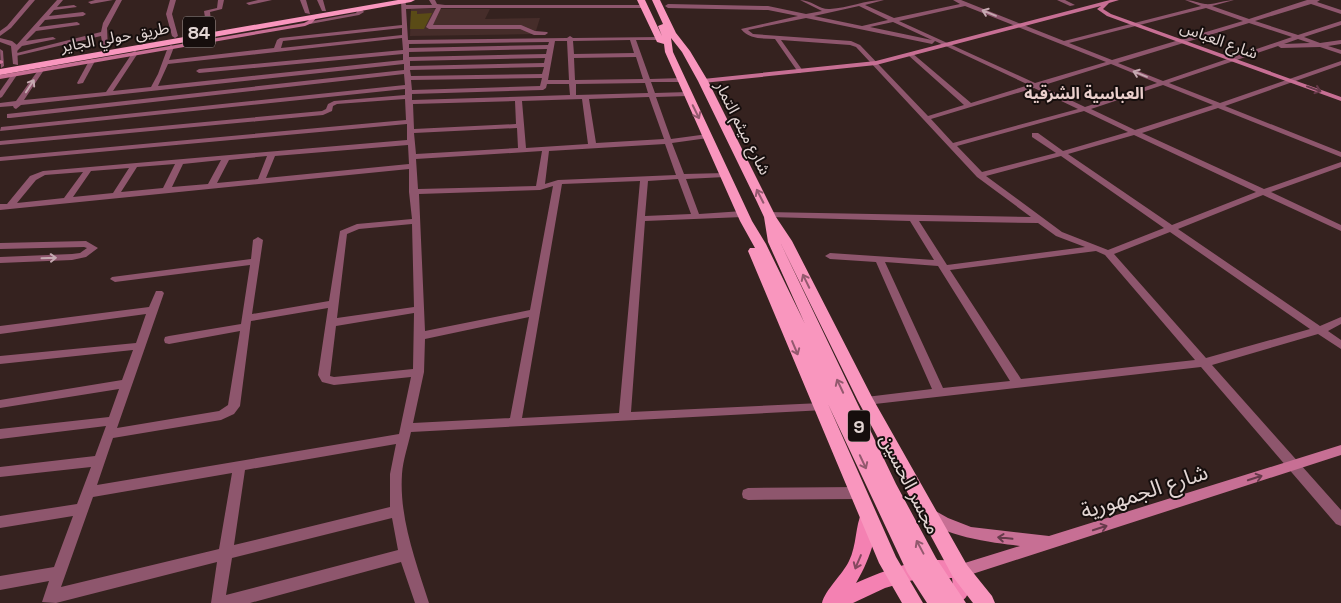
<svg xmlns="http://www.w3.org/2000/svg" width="1341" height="603" font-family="'Space Grotesk','Noto Sans Arabic',sans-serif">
<rect width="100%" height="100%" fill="#35221f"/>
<polygon fill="#462d2a" points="411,9 490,9 485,19 540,18 535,34 410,36"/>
<polygon fill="#5a4b16" points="411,11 417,11 417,14 432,13 424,29 410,29"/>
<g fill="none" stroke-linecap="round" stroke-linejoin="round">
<g fill="#8e566d" fill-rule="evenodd">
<polygon points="29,0 35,0 11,28 0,36 0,31 7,26"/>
<polygon points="57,0 63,0 57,7 74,5 77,7 54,10 49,16 83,12 86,14 83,16 45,20 39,27 77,22 80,24 79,25 36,31 26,41 53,37 56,39 22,46 17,51 13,51 13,49"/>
<polygon points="95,0 113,0 91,4 88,2"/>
<polygon points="116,0 122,0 107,28 108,49 103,48 101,36 16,56 13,54 101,32 103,23"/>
<polygon points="170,0 176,0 172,14 178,36 175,38 172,36 166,14"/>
<polygon points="218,0 224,0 222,9 210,12 212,30 207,31 204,11 217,8"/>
<polygon points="258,0 272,0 249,5 246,3"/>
<path d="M401,0H405L406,5H432L429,0H435L437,4L445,5H646V7L644,8H441L433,25H521L535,31L547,32L548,33L545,35H534L520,29H429L426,27L436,8L406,9L408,40L567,38L570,36L573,38L660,37L661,38L658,40H636L650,79L682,78L685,80L682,82H651L655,93L688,92L691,94L688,96L656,97L671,139L708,134L712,136L708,138L672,143L684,174L725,173L729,175L725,177L686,179L699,214L743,211L747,214L743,217L645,221L631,412L821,403L825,404L827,407L825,410L411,432C408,446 403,460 402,474C399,518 416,562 429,603H415L401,562L250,603H211L217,562L56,603L42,602L49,581L0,590V576L54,567L73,516L0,528V516L77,504L91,467L0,477V467L95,456L106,426L0,439V429L109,417L119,389L0,408V400L122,380L133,350L0,364V356L136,343L146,314L0,334V326L149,307L156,291H162L164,293L117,428L219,411L228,405L240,331L169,344L165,343L164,340L165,337L169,336L241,324L250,265L115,282L110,279L112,277L251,259L253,240L258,237L263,240L252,314L329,301L340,231L357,224L412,219L409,192V169L0,210V204H7L30,176L43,171L407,140V124L0,161V157L406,120L405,99L337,104L333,106L332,111L323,115L0,145V141L322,111L326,109L328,104L334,101L405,95V89L0,131L1,127L405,85L404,74L10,118H7V114L404,70V64L21,105L16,109L14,108L13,106L0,107V103L16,101L39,69L41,68L44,70L24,100L106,92L133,52L135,51L138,53L113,91L151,87L158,74L168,47L171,45L174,47L169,60L274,48L277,40L280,38L402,25ZM402,28V35L281,48L283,41ZM402,38L403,50L199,69L196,71L199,73L403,54V60L158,86L168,64ZM630,40L634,53L574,54L573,41ZM555,41H567L569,80H548ZM549,42L548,45L409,48V44ZM547,49L546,54L409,57V52ZM636,57L643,79L575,80L574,58ZM545,58L544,63L410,66V61ZM544,67L542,74L411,76L410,70ZM542,78L540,86L412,90L411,80ZM645,83L648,93L576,95V84ZM547,84H569L570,95L412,100V94L543,90L546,88ZM649,97L664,139L596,143L589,99ZM582,99L588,144L526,148L522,101ZM515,101L516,124L414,129L413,104ZM517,128L518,148L416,154L414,133ZM665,144L676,175L558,180L545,184L549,151ZM408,145L409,164L266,178L275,156ZM542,151L536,186L418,189L416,159ZM267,156L258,179L217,183L229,160ZM221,160L208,184L172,187L183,164ZM175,164L163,188L121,192L137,167ZM129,168L113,193L73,197L91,171ZM83,172L64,198L17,203L36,180L45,175ZM678,179L691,214L645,216L648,181ZM640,181L619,413L522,418L562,184ZM553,186L530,310L425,331L419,194L540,190ZM412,224L414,307L337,318L347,234L359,229ZM328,308L318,375L322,382L334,385L411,377L399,434L97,485L113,438L221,420L234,414L240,406L251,321ZM414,313L413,369L334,377L330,376L336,326ZM529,317L510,418L413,423L424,372L425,339ZM396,444L390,474V507L234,545L245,470ZM232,473L219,549L61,587L93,497ZM392,518L398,550L226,595L232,558Z"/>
<path d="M800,0C811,0 820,10 830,9C848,8 865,0 884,0L865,5L894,18L960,4L953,0H961L1064,41L1201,6L1185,0C1193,0 1198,3 1205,4C1214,5 1225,0 1234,0L1212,6L1249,19L1307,0H1320L1317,2L1341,10V14L1311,4L1255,21L1298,35L1341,21V25L1304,37L1320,43L1341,40V44L1328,46L1341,50V54L1320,47L1281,48L1278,46L1169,83L1220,103L1341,61V65L1225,106L1341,152V157L1218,108L1142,133L1264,189L1341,162V167L1271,192L1341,225V231L1263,195L1178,229L1320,326L1341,317V324L1328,331L1341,340V349L1318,334L1212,365L1341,510V526L1336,524L1201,367L866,405L862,404L860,401L862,398L866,397L932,389L876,262L830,259L825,256L830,253L934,260L910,221L769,217L765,214L766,212L1031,217L977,177L856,47L850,45L781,40L803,71L800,73L798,72L775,39C762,38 750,40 741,29L798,16L768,10L668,8L665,6L668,4L768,6L806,14L822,11ZM859,6L888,20L862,26L814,16ZM965,6L1106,62L1035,83L899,21ZM1206,8L1243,21L1112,60L1069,43ZM806,18L932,44L935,41L1029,85L971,103L912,53H908V55L964,105L928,116L860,45L851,41L753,34L748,30ZM893,22L932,40L870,27ZM1249,23L1292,37L1163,81L1118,63ZM1298,39L1310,43L1284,44ZM1111,64L1157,83L1085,107L1041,86ZM1163,85L1213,105L1135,130L1091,109ZM1034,88L1078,109L953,143L931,119ZM1084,111L1128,132L1063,151L1038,133H1032V137L1056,153L982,172L957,146ZM1134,135L1256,192L1172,225L1068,154ZM1061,156L1164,228L1108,250L1062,232L986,176ZM919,221L1038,223L1056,236L1085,247L947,265ZM1170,232L1310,329L1206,358L1114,254ZM1096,251L1105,255L1195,360L1021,379L950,270ZM885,262L938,266L1010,381L943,388Z"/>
<polygon points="1057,0 1065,0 1075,5 1070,6"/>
<polygon points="360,7 364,12 359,15 310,24 307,22 356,13"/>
<polygon points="92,59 95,61 83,83 78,84 77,83 89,61"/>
<polygon points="12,74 17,75 2,97 0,98 0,91"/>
<polygon points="86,241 98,248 86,257 72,260 0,263 0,257 72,254 80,253 87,248 84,247 0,249 0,243"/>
<polygon points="858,487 863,489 864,493 863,497 858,499 748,500 743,498 742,494 743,490 748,488"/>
</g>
<g fill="#8e566d" fill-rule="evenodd">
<polygon points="300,0 306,0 310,14 305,13"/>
<polygon points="317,0 323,0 326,11 322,11"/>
<polygon points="0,38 12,41 17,45 18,65 13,64 11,46 0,42"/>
<polygon points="0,49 3,51 4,66 1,68"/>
</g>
<g fill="#c76f94" fill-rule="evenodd">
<polygon points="1110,0 1119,0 1109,3 1103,9 1111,14 1341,97 1341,101 1107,16 1097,9 1101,6 876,65 703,83 700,81 703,79 876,61"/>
<polygon points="312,16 317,17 312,23 305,26 0,79 0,75 304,23 308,21"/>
<polygon points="0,60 3,61 3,63 0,64"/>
<path d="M1341,445V455L960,578L955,576L953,571L955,566L1020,546C998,543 936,537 925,515L927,511L932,509L948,518L971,527L1049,536Z"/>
</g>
<path fill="#f481b2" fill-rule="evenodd" d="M868,510L874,512C882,530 866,567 856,583C888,569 931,551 966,565C972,578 973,600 956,603C948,603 939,603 931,603L934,597L953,586L952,578H925L909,581L885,588L853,603H822C825,590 843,574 849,561C857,545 855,526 862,512Z"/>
<g fill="#f996be" fill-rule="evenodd">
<polygon points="398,0 415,0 411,2 0,75 0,69"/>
<path d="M637,0H645L662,36L658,26L663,24L652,0H660L676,33L690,51L708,81L776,217L792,241L873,399L967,565L992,596L995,603H973L953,577L858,401L780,242L896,484L936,558L966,603H927L907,572L828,404L896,557L923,603H902L879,563L748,251L750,248H755L740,221L665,52L664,44L657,42ZM671,38L682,52L698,81L757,202L764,217L768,242L805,324L766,244L752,221L673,52Z"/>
</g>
</g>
<defs><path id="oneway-shaft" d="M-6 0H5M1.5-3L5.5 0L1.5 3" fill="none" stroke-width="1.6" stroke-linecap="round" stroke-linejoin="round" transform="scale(1.25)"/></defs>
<g stroke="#c5a9b0">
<use href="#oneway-shaft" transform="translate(989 13) rotate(-158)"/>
<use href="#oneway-shaft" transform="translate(1140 74) rotate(-158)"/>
<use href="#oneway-shaft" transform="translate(30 86) rotate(-57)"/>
<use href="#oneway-shaft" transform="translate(49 258) rotate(-2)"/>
</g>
<g stroke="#663a4a">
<use href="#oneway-shaft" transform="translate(1314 89) rotate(20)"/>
<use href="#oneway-shaft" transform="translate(1255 478) rotate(-18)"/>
<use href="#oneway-shaft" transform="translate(1100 528) rotate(-18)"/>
<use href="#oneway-shaft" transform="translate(1005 538) rotate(-174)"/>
</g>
<g stroke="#93596e">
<use href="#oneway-shaft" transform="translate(696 112) rotate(64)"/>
<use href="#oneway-shaft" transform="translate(760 196) rotate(-117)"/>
<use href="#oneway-shaft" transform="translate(806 281) rotate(-116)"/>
<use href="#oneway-shaft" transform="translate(795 348) rotate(67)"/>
<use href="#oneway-shaft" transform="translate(840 386) rotate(-115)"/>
<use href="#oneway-shaft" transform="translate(863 462) rotate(65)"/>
<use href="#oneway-shaft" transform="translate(920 547) rotate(-118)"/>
</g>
<use stroke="#854860" href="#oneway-shaft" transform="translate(858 562) rotate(113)"/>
<g text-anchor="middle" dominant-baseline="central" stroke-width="4" stroke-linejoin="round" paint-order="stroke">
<g font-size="16" fill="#e3d6d4" stroke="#160e0d">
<text transform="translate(115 37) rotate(-10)">طريق حولي الجاير</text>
<text transform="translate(1219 40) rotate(20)">شارع العباس</text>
<text transform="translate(743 128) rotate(63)">شارع ميثم التمار</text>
</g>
<g font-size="16" font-weight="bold" fill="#ebd0cd" stroke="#160e0d">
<text x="1084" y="93">العباسية الشرقية</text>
</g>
<g fill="#160e0d" stroke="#a69a98" stroke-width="1">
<rect x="183" y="16.5" width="32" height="31" rx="4"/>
<rect x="848" y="410.5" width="22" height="31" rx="4"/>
</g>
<g font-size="18" font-weight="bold" fill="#e3d6d4">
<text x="199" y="32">84</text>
<text x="859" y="426">9</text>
</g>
<g font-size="19" fill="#e3d6d4" stroke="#160e0d">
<text transform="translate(910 484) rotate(63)">مجسر الحسين</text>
</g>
<g font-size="22" fill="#e3d6d4" stroke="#160e0d">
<text transform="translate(1144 491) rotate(-18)">شارع الجمهورية</text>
</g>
</g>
</svg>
